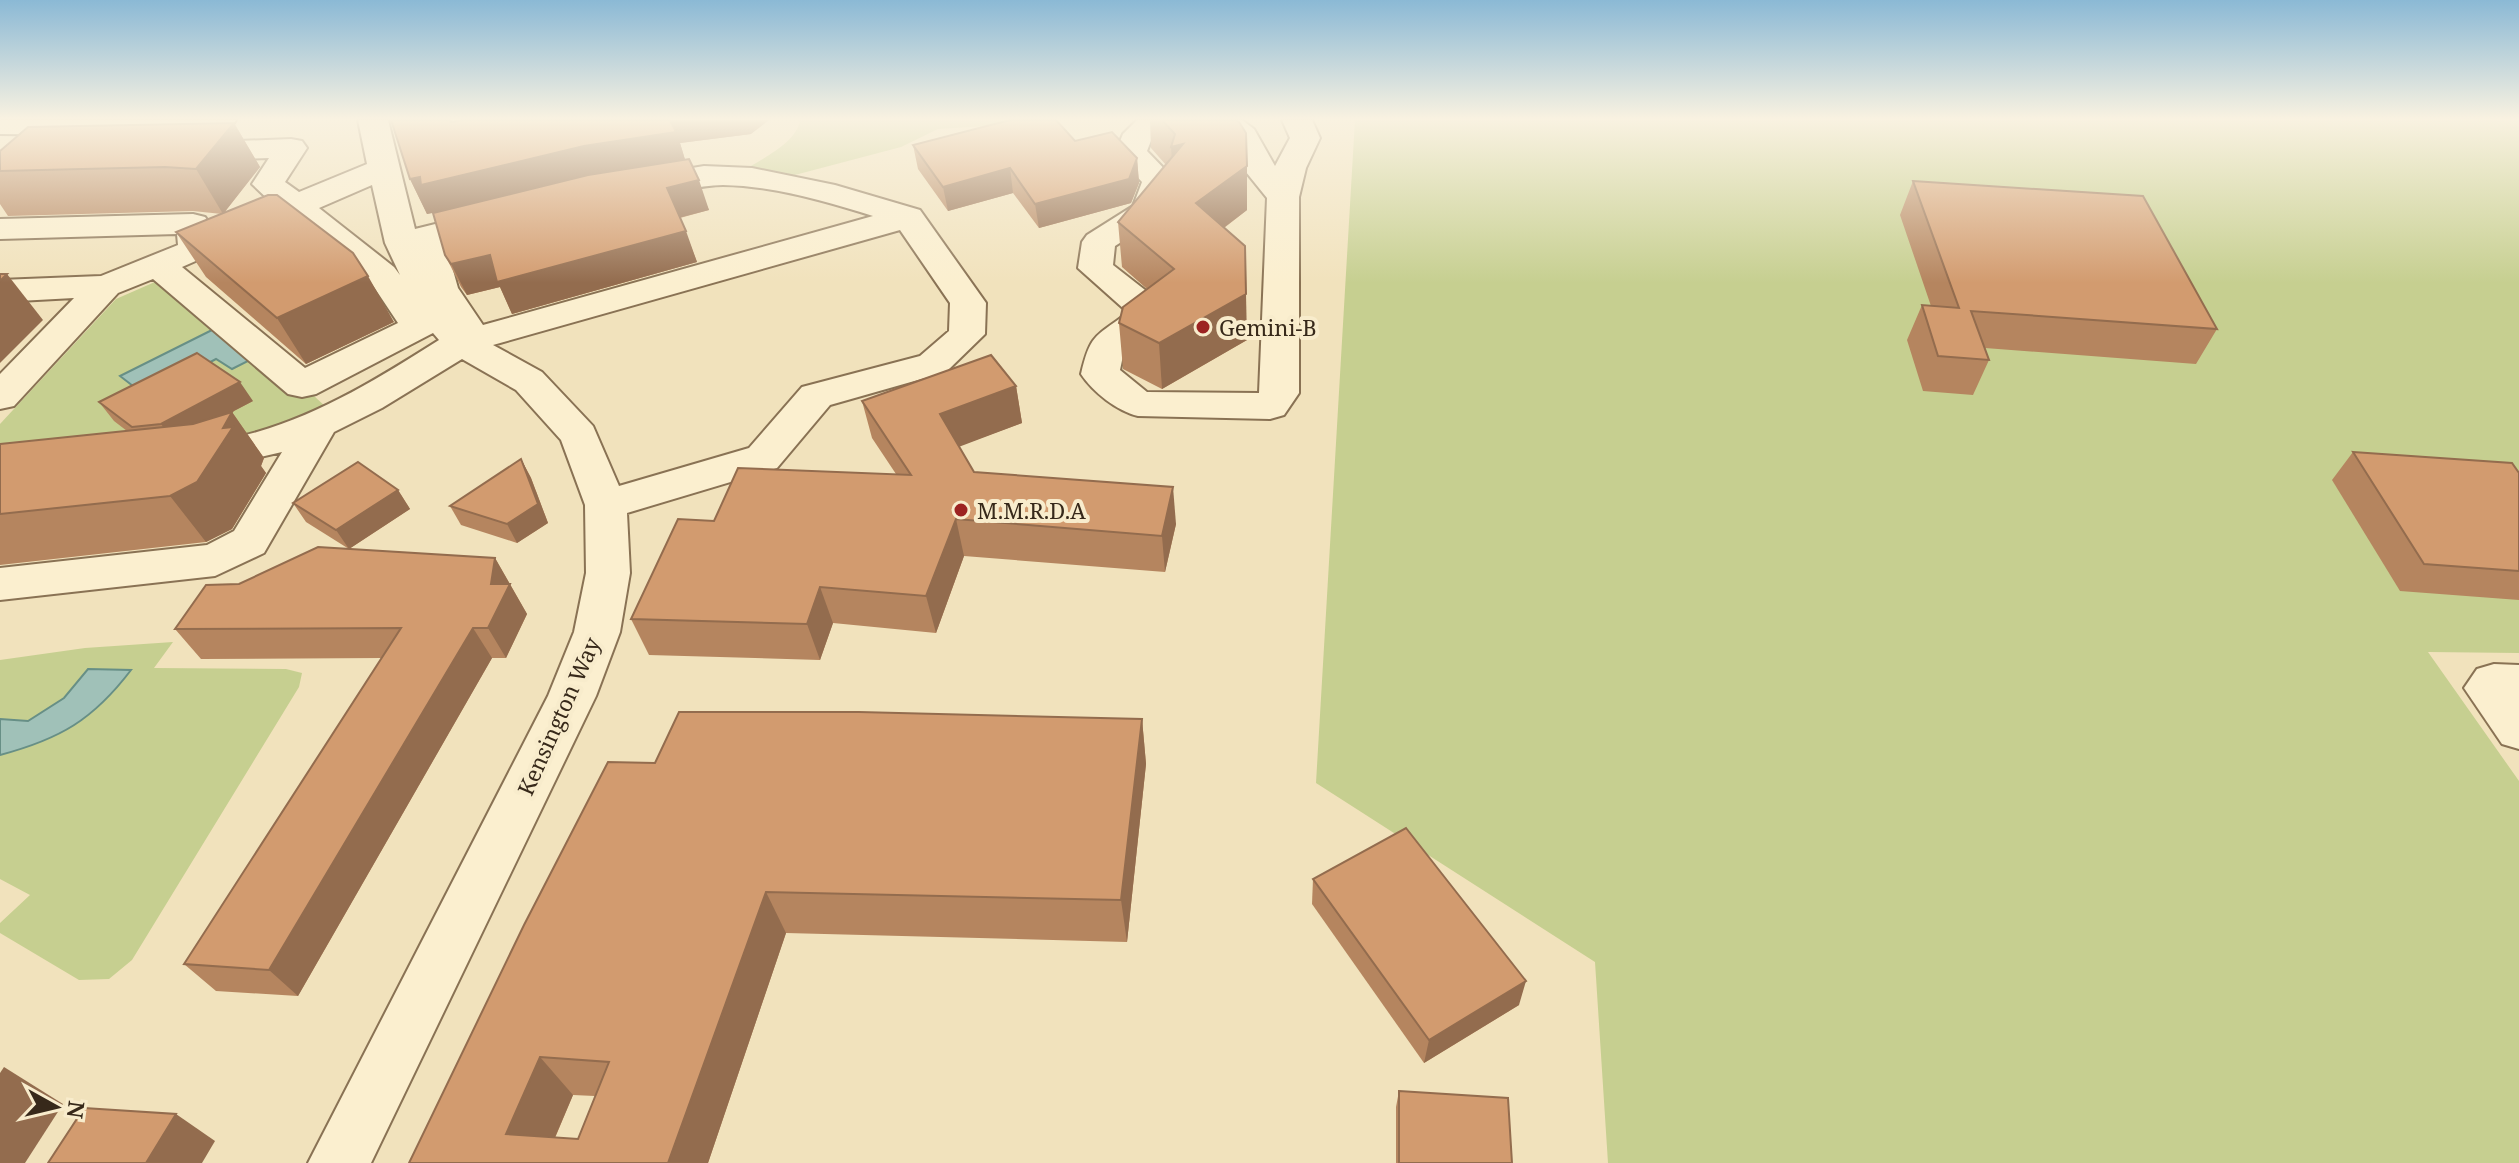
<svg xmlns="http://www.w3.org/2000/svg" width="2519" height="1163" font-family="'Noto Serif',serif">
<rect width="100%" height="100%" fill="#f1e2bc"/>
<g fill="#c6cf90">
<path d="M800,120H1020L1002,125L938,129L901,147L791,176L743,171C761,159 797,143 800,120Z"/>
<polygon points="1355,120 2519,120 2519,653 2428,652 2519,781 2519,1163 1608,1163 1595,962 1316,783"/>
<polygon points="180,271 328,409 225,446 0,470 0,424 116,299"/>
<polygon points="173,642 154,668 286,669 302,673 299,687 132,960 109,979 79,980 0,933 0,923 30,895 0,879 0,660 85,648"/>
</g>
<g fill="#a0c1b8" stroke="#678f86" stroke-width="2">
<polygon points="212,330 254,358 232,369 216,359 146,396 120,376"/>
<path d="M88,669L131,670C93,720 60,739 0,755V719L28,721L64,698Z"/>
</g>
<g fill="none" stroke-linecap="round" stroke-linejoin="round">
<g stroke="#897254" stroke-width="4">
<g id="street">
<path d="M358,120H388L415,229L496,209L508,212L513,219L508,226L445,242L458,288L483,325L873,216C825,201 774,186 723,185C692,185 656,200 626,193L621,186L626,179L704,166L752,168L835,185L920,210L986,303L985,334L946,372L830,405L777,468L627,513L630,573L620,632L596,696L371,1163H308L548,696L574,632L586,573L585,505L561,440L516,390L462,359L382,408L334,432L264,553L215,576L0,600V568L207,545L234,531L282,452L199,471L185,467L179,457L185,447C209,441 233,439 257,432C323,413 382,376 439,340L433,333L316,394L302,397L288,394L153,279L118,293L14,406L0,409V374L74,298L0,302V280L101,276L178,245L177,234L0,239V219L193,214L205,217L210,224L212,249L207,256L182,267L305,368L398,323L370,281L292,219L272,226L260,223L255,216L260,209L273,204L252,184L269,158L188,161L177,159L172,152L177,145L188,143L291,139L302,141L307,148L285,182L299,192L367,164ZM372,185L385,243L400,275L394,267L319,208ZM900,230L950,303L949,331L920,356L802,387L749,448L619,486L593,426L542,372L493,345Z"/>
<path d="M1137,120H1242L1254,129L1275,166L1290,138L1282,120H1312L1320,138L1306,168L1299,197V393L1284,415L1270,419L1138,416C1117,411 1093,392 1081,374C1090,336 1094,337 1125,315L1124,309L1078,268L1082,242L1087,235L1133,206L1142,182L1115,153L1123,134ZM1159,132L1222,134L1230,141L1246,172L1267,198L1259,393L1147,392L1120,370L1124,351L1157,327L1162,319L1154,297L1113,265L1115,246L1159,218L1175,180L1147,151L1152,138Z"/>
<polygon points="2494,664 2519,665 2519,749 2502,744 2464,688 2477,669"/>
</g>
</g>
<g stroke="#6b5338" stroke-width="4">
<polygon id="secondary" points="0,120 236,120 232,126 221,129 81,135 0,134"/>
</g>
<use href="#street" fill="#fbefcf" fill-rule="evenodd"/>
<use href="#secondary" fill="#fbefcf" fill-rule="evenodd"/>
</g>
<g fill="#b5855f" fill-rule="evenodd">
<polygon points="391,120 452,120 453,122 751,134 680,143 685,160 709,210 680,218 697,262 512,314 500,287 467,295 461,287 445,255 435,212 427,214 410,179"/>
<polygon points="1150,120 1236,120 1247,210 1224,228 1247,340 1162,389 1123,369 1119,323 1147,289 1122,267 1118,222 1166,165 1151,148"/>
<polygon points="234,123 260,167 224,213 394,322 306,364 206,277 176,232 222,214 193,211 8,216 0,204 0,151"/>
<polygon points="1075,141 1137,158 1139,183 1131,203 1039,228 1013,193 948,211 918,169 913,145"/>
<polygon points="1913,181 2217,329 2196,364 1985,348 1989,360 1973,395 1923,391 1907,340 1922,305 1931,306 1900,215"/>
<polygon points="1016,386 1022,423 959,446 974,472 1176,524 1165,572 964,556 936,633 833,623 820,660 649,655 631,619 714,521 896,474 872,438 862,401"/>
<polygon points="253,401 232,412 264,458 261,466 266,473 232,529 206,542 0,565 0,444 127,431 114,421 99,402"/>
<polygon points="2353,452 2519,473 2519,600 2400,591 2332,480"/>
<polygon points="521,459 531,478 548,523 517,543 461,525 450,506"/>
<polygon points="398,490 410,509 349,549 495,558 527,614 506,658 492,658 298,996 216,991 184,964 382,658 201,659 175,629 239,584 349,549 306,522 293,503"/>
<path d="M1142,719L1146,764L1127,942L786,933L708,1163H409L655,763ZM573,1095L595,1096L578,1139L555,1138Z"/>
<polygon points="1313,879 1519,1005 1424,1063 1312,904"/>
<polygon points="1399,1091 1512,1163 1396,1163 1396,1107"/>
</g>
<g fill="#936c4e">
<polygon points="669,120 769,120 751,134 680,143 687,166 427,214 410,179"/>
<polygon points="234,123 260,167 223,214 196,169"/>
<polygon points="1183,144 1174,191 1171,147"/>
<polygon points="1137,158 1139,183 1131,203 1039,228 1035,204"/>
<polygon points="1247,166 1247,210 1197,248 1196,203"/>
<polygon points="1010,168 1013,193 948,211 943,187"/>
<polygon points="699,180 709,210 678,218 667,188"/>
<polygon points="686,231 697,262 512,314 500,287 467,295 451,264 490,255"/>
<polygon points="7,274 43,320 0,363 0,281"/>
<polygon points="368,276 394,322 306,364 277,318"/>
<polygon points="1246,294 1247,340 1162,389 1159,343"/>
<polygon points="240,382 253,401 232,412 264,458 261,466 266,473 232,529 206,542 170,496 175,443 161,424"/>
<polygon points="1016,386 1022,423 948,451 940,414"/>
<polygon points="521,459 531,478 548,523 517,543 507,524"/>
<polygon points="1173,487 1176,524 1165,572 1162,536"/>
<polygon points="398,490 410,509 349,549 336,530"/>
<polygon points="956,519 964,556 936,633 926,596"/>
<polygon points="495,558 527,614 506,658 488,628 491,584"/>
<polygon points="820,587 833,623 820,660 807,624"/>
<polygon points="473,628 492,658 298,996 269,970"/>
<polygon points="1142,719 1146,764 1127,942 1121,900"/>
<polygon points="766,892 786,933 708,1163 668,1163"/>
<polygon points="1526,981 1519,1005 1424,1063 1429,1040"/>
<polygon points="540,1057 573,1095 544,1163 506,1134"/>
<polygon points="4,1067 63,1104 25,1163 0,1163 0,1073"/>
<polygon points="176,1114 215,1141 202,1163 146,1163"/>
</g>
<g fill="#d29b6f" stroke="#936c4e" stroke-width="2" fill-rule="evenodd">
<polygon points="391,120 450,120 451,122 462,120 670,120 676,132 584,146 421,185 420,177 410,179"/>
<polygon points="1010,120 1056,120 1075,141 1112,132 1137,158 1129,179 1035,204 1010,168 943,187 913,145"/>
<polygon points="1162,120 1236,120 1239,122 1246,133 1247,166 1196,203 1245,246 1246,294 1159,343 1119,323 1123,307 1174,269 1118,222 1183,144 1171,147 1175,134"/>
<polygon points="234,123 196,169 165,167 0,171 0,151 28,127"/>
<polygon points="689,159 699,180 667,188 686,231 497,282 490,255 451,264 445,255 433,213 588,175"/>
<polygon points="1913,181 2143,196 2217,329 1971,311 1989,360 1938,356 1922,305 1959,308"/>
<polygon points="268,195 277,195 353,253 368,276 277,318 176,232"/>
<polygon points="0,274 7,274 0,281"/>
<polygon points="197,353 240,382 161,424 132,427 99,402"/>
<polygon points="991,355 1016,386 940,414 974,472 1173,487 1162,536 956,519 926,596 820,587 807,624 631,619 678,519 714,521 738,468 911,475 862,401"/>
<polygon points="232,412 223,428 233,427 197,482 170,496 0,514 0,444 193,424"/>
<polygon points="2353,452 2512,463 2519,473 2519,571 2424,564"/>
<polygon points="521,459 538,504 507,524 450,506"/>
<polygon points="358,462 398,490 336,530 293,503"/>
<polygon points="318,547 495,558 491,584 510,584 488,628 473,628 269,970 184,964 401,628 175,629 206,585 239,584"/>
<path d="M679,712H859L1142,719L1121,900L766,892L668,1163H409L524,925L608,762L655,763ZM540,1057L609,1062L578,1139L506,1134Z"/>
<polygon points="1406,828 1526,981 1429,1040 1313,879"/>
<polygon points="1399,1091 1508,1098 1512,1163 1399,1163"/>
<polygon points="84,1108 176,1114 146,1163 48,1163"/>
</g>
<linearGradient id="sky" x2="0" y2="1"><stop stop-color="#8bb9d5"/><stop offset="0.42" stop-color="#f9f2e1"/><stop offset="1" stop-color="#f9f2e1" stop-opacity="0"/></linearGradient>
<rect width="2519" height="283" fill="url(#sky)"/>
<g fill="#9c2321" stroke="#f8eccc" stroke-width="3">
<circle cx="1203" cy="327" r="8"/>
<circle cx="961" cy="510" r="8"/>
</g>
<g text-anchor="middle" dominant-baseline="central" stroke-width="8" stroke-linejoin="round" paint-order="stroke">
<g font-size="22" fill="#37291a" stroke="#f8eccc" text-anchor="start">
<text x="1219" y="327">Gemini-B</text>
<text x="977" y="510">M.M.R.D.A</text>
</g>
<g font-size="22" fill="#37291a" stroke="#f8eccc">
<text transform="translate(558 716) rotate(-66)">Kensington Way</text>
</g>
</g>
<g transform="translate(56 1107) rotate(98)" stroke="#f8eccc" stroke-width="6" paint-order="stroke">
<path d="M0-6L14 30L0 20L-14 30Z" fill="#37291a"/>
<text y="-12" font-size="22" font-weight="bold" text-anchor="middle" fill="#37291a">N</text>
</g>
</svg>
